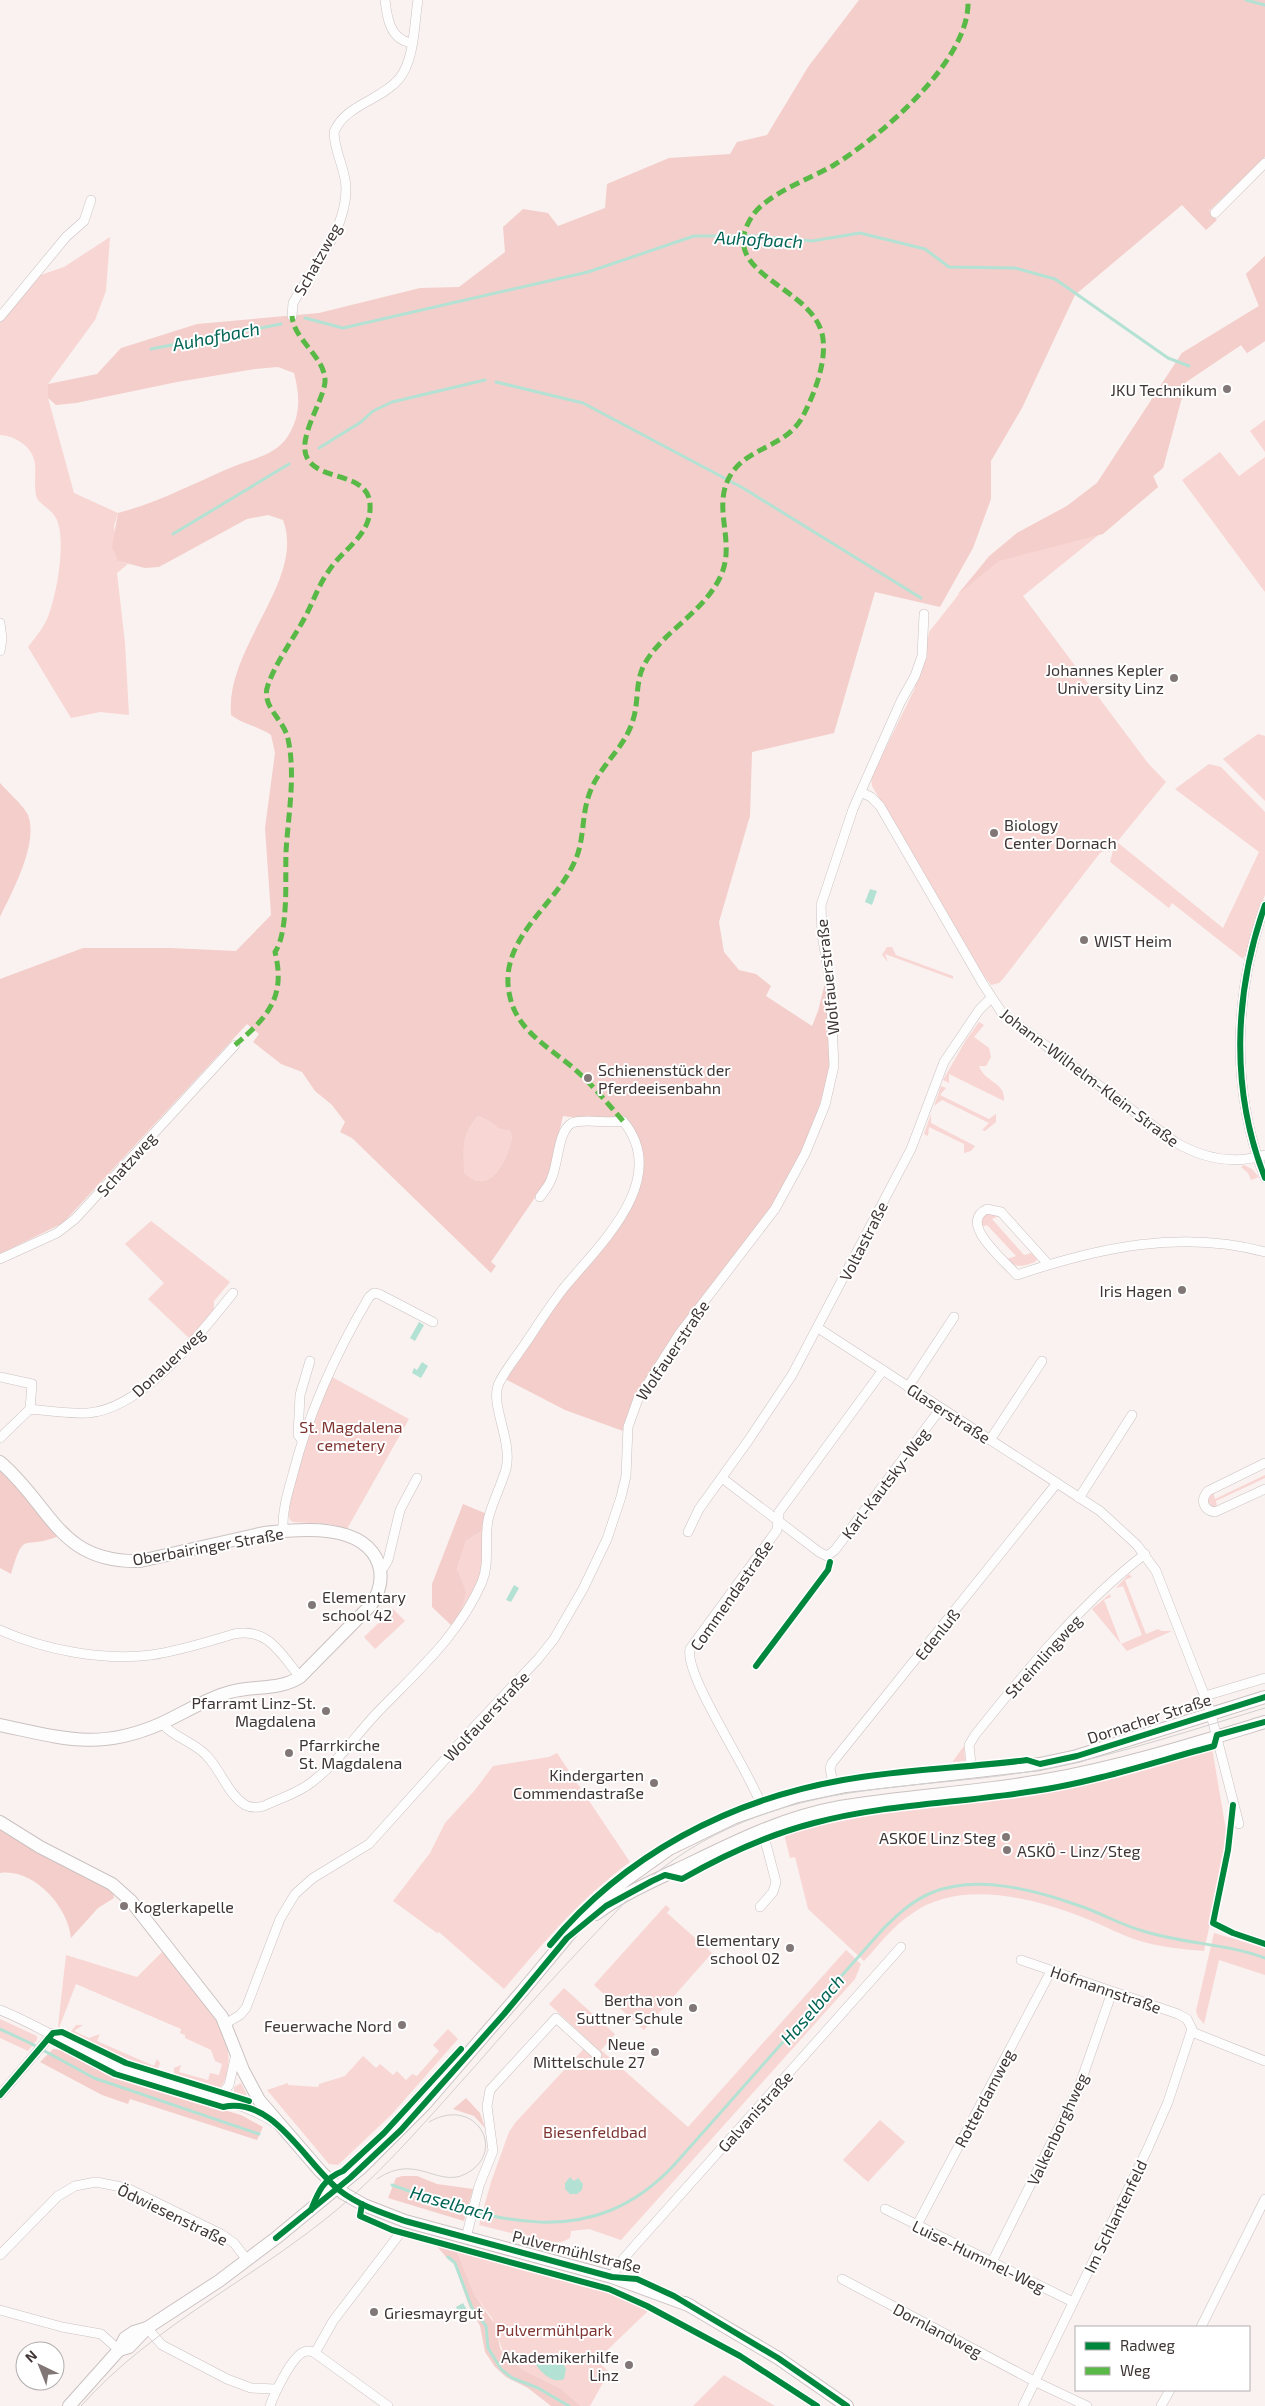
<svg xmlns="http://www.w3.org/2000/svg" width="1265" height="2406" font-family="'Exo 2',sans-serif">
<rect width="100%" height="100%" fill="#faf2f0"/>
<g fill="#f8d6d3">
<path d="M110,237L106,291L95,320L48,384V398L74,493L118,513L114,526L118,561L128,564L117,573L125,643L129,715L100,712L71,718L28,647C36,637 45,626 49,614C57,592 66,543 57,520C52,508 37,504 36,495C34,485 36,474 35,464C33,447 16,436 0,435V322L35,277L64,267Z"/>
<polygon points="1265,256 1265,341 1247,353 1241,345 1186,382 1163,468 1153,476 1158,487 1023,596 1147,762 1166,782 1117,842 1223,928 1259,852 1175,789 1209,764 1221,767 1265,812 1265,895 1258,913 1250,947 1243,959 1172,903 1169,908 1110,862 1115,843 1109,852 1106,850 1100,853 1003,979 999,983 991,985 984,976 878,796 872,786 871,778 915,688 915,676 920,674 929,632 989,556 1017,533 1067,506 1097,483 1182,353 1259,306 1246,274"/>
<polygon points="1265,420 1265,452 1250,431"/>
<polygon points="1220,452 1239,476 1265,457 1265,592 1182,480"/>
<polygon points="1258,734 1265,736 1265,801 1223,759"/>
<polygon points="887,947 892,947 896,955 953,976 953,979 885,954 888,962 882,955"/>
<path d="M979,1022L984,1025L974,1037L989,1048L991,1057L986,1066H979C985,1083 1006,1082 1004,1101L949,1074V1083L943,1080L966,1040Z"/>
<polygon points="941,1086 946,1088 940,1095 989,1119 996,1114 996,1122 985,1131 982,1130 989,1123 942,1100 934,1106"/>
<polygon points="931,1114 931,1123 975,1146 971,1151 964,1153 964,1144 929,1127 928,1136 924,1134"/>
<path d="M478,1116L489,1121L499,1129L510,1131L512,1138C507,1160 489,1199 464,1172C464,1147 461,1136 478,1116Z"/>
<polygon points="1244,1165 1252,1169 1259,1177 1251,1180 1248,1173 1241,1167"/>
<path d="M987,1213L1001,1215L992,1219L1024,1255L1032,1253L1037,1259L1035,1262C1023,1266 1016,1269 1007,1259L1016,1256L987,1225L978,1228L980,1218Z"/>
<polygon points="151,1221 230,1282 214,1301 214,1310 189,1338 148,1299 164,1283 125,1244"/>
<path d="M332,1377L409,1419L347,1529L330,1524L293,1522L290,1520L289,1516C290,1473 314,1416 332,1377Z"/>
<polygon points="1265,1475 1265,1478 1216,1501 1217,1508 1213,1508 1208,1502 1208,1496 1213,1492 1215,1499"/>
<polygon points="483,1530 482,1568 476,1586 461,1611 457,1569 466,1541"/>
<polygon points="1129,1574 1132,1577 1125,1580 1146,1634 1158,1629 1162,1631 1172,1631 1127,1651 1092,1609 1110,1594 1111,1597 1104,1600 1121,1644 1142,1635 1123,1586 1116,1588"/>
<polygon points="393,1609 405,1621 375,1649 364,1637"/>
<polygon points="964,1746 965,1761 953,1762 953,1761"/>
<path d="M1212,1748L1228,1842L1204,1951C1181,1949 1159,1947 1137,1940C1121,1935 1107,1927 1092,1921C1038,1899 961,1877 910,1915C892,1927 879,1945 864,1961L808,1909L795,1857L790,1858L784,1834C862,1809 944,1808 1024,1795C1088,1785 1150,1766 1212,1748Z"/>
<path d="M557,1753L630,1862C581,1898 543,1943 504,1989L439,1932L437,1933L393,1901L430,1853L445,1823L475,1790L493,1766L549,1757Z"/>
<polygon points="666,1905 670,1909 667,1913 712,1953 644,2030 594,1985"/>
<polygon points="1214,1933 1265,1948 1265,1975 1219,1960 1204,2024 1198,2017 1196,2011"/>
<path d="M164,1950C188,1982 238,2028 227,2072C226,2078 224,2084 219,2088L174,2074V2068L181,2065L179,2072L208,2080L210,2073L219,2075L222,2064L215,2061L211,2050L185,2038V2035L180,2033L181,2029L76,1984L59,2028L58,2026L66,1955L137,1977Z"/>
<polygon points="846,1950 861,1964 855,1979 621,2240 589,2229 571,2231 570,2238 562,2242 550,2243 479,2225 491,2182 509,2132 515,2123 590,2042 549,2004 564,1988 615,2034 601,2050 688,2127"/>
<polygon points="0,2019 37,2036 37,2040 28,2051 0,2038"/>
<polygon points="76,2025 83,2025 74,2031 89,2038 100,2034 97,2041 154,2066 157,2059 160,2063 157,2071 123,2059 70,2033"/>
<polygon points="448,2029 458,2039 391,2115 338,2165 329,2164 267,2090 288,2083 288,2085 318,2087 319,2084 345,2076 363,2056 376,2068 380,2064 393,2075 397,2071 406,2080 412,2074 417,2076 439,2051 433,2045"/>
<polygon points="241,2083 247,2095 245,2096 234,2093 234,2087"/>
<polygon points="880,2120 905,2142 868,2182 843,2160"/>
<polygon points="457,2251 601,2290 649,2310 597,2360 609,2372 590,2406 581,2406 560,2388 523,2370 504,2355 492,2318 474,2294"/>
<polygon points="724,2375 775,2406 693,2406"/>
</g>
<g fill="#f4ceca" fill-rule="evenodd">
<path d="M859,0H1265V157L1209,211L1217,220L1206,230L1182,205L1075,295L1022,408L991,461V499L973,548L940,607L875,592L834,733L752,752L750,816L719,922L724,952L739,970L756,974L771,986L766,996L812,1026L818,1011L826,979L831,1068L810,1136L777,1198L640,1389L630,1407L623,1431L565,1410L505,1379L558,1300L585,1268L639,1180L632,1129L623,1116C603,1124 584,1118 563,1116L549,1177L491,1262L496,1266L491,1273L352,1138L340,1132L345,1122L332,1105L315,1091L302,1072L281,1064L253,1042L259,1034L247,1024L63,1223L0,1254V979L83,948H171L236,951L271,915L265,828L275,753L271,735C258,726 244,725 231,715C225,647 306,580 283,520L268,515L247,519L159,567L145,568L118,561L112,547L118,513C156,503 189,486 225,470C246,460 275,457 288,436C301,415 300,396 294,373L278,367L255,369L177,382L76,403L56,405L48,398V384L97,374L121,348L197,324L319,313L420,288L459,287L505,252L503,227L523,209L548,213L558,226L605,208L607,184L669,158L730,154L737,142L767,135L808,67ZM478,1116L489,1121L499,1129L510,1131L512,1138C507,1160 489,1199 464,1172C464,1147 461,1136 478,1116Z"/>
<polygon points="1265,256 1265,341 1247,353 1241,345 1186,382 1163,468 1153,476 1158,487 1103,534 999,561 957,595 989,557 1017,533 1067,506 1097,483 1182,353 1259,306 1246,274"/>
<path d="M0,783C7,791 24,806 28,815C39,843 12,892 0,917Z"/>
<path d="M0,1468L10,1476L57,1537C21,1550 25,1529 11,1574L0,1568Z"/>
<polygon points="463,1504 487,1514 483,1530 466,1541 457,1569 466,1592 461,1611 451,1625 432,1607 432,1584"/>
<path d="M0,1827L104,1886L113,1893L114,1898L98,1908L71,1938C68,1906 33,1868 0,1873Z"/>
<polygon points="53,2049 63,2050 95,2067 129,2082 241,2115 263,2127 257,2140 130,2099 128,2104 102,2095 40,2062"/>
<polygon points="466,2098 480,2113 485,2128 474,2116 453,2109"/>
<polygon points="402,2176 417,2176 437,2184 473,2189 464,2221 388,2198 396,2178"/>
<polygon points="436,2245 457,2251 474,2294 496,2326 500,2348 504,2355 523,2370 560,2388 581,2406 551,2406 528,2388 506,2377 495,2367 485,2352 480,2326 469,2306 454,2263 446,2257"/>
</g>
<g fill="#b3e2d4">
<polygon points="870,889 877,891 872,905 865,902"/>
<polygon points="419,1322 424,1325 415,1341 410,1338"/>
<polygon points="422,1362 428,1366 421,1378 412,1373 414,1368 417,1370"/>
<polygon points="514,1585 519,1588 511,1602 506,1600"/>
<polygon points="570,2177 574,2181 578,2178 583,2184 582,2190 577,2194 570,2194 565,2189 565,2183"/>
<polygon points="463,2303 470,2315 462,2319 456,2307"/>
<path d="M535,2356L561,2360L566,2369L564,2379C551,2385 538,2369 532,2359Z"/>
</g>
<g fill="none" stroke-linecap="round" stroke-linejoin="round">
<g stroke="#b3e2d4" stroke-width="3">
<polyline points="1246,0 1265,5"/>
<polyline points="305,318 343,328 588,272 694,236 754,236 812,241 860,233 925,249 949,267 1015,268 1055,279 1168,358 1189,366"/>
<polyline points="151,349 281,324"/>
<polyline points="496,382 583,403 743,488 921,598"/>
<polyline points="319,448 361,422 373,411 392,402 485,380"/>
<polyline points="173,534 289,464"/>
<polyline points="0,2029 30,2043 94,2078 259,2134"/>
<path d="M392,2185C493,2221 591,2255 675,2164L883,1929C898,1914 912,1901 931,1893C977,1874 1035,1890 1080,1906C1101,1913 1121,1925 1143,1931C1183,1944 1225,1943 1265,1958"/>
<polyline points="448,2257 455,2263 472,2308 486,2326 488,2348 501,2369 512,2378 538,2388 569,2406"/>
</g>
<g stroke="#cac2c1" stroke-width="10">
<g id="street">
<path d="M385,0C387,18 390,39 411,43"/>
<polyline points="1215,213 1265,163"/>
<path d="M292,316L293,303C313,267 346,231 346,189C346,169 334,152 334,132C346,104 380,101 399,79C415,59 414,24 418,0"/>
<polyline points="0,317 66,237 84,221 91,200"/>
<polyline points="0,623 2,639 0,651"/>
<path d="M861,792L871,797L880,806L983,984L1002,1013L1175,1142C1204,1159 1233,1165 1265,1155"/>
<path d="M1265,905C1234,993 1230,1090 1265,1178"/>
<polyline points="0,1259 57,1233 75,1219 235,1045"/>
<path d="M1048,1264L1001,1212L987,1209C957,1223 1005,1261 1017,1275C1097,1248 1181,1229 1265,1252"/>
<polyline points="818,1328 1100,1511 1137,1545 1156,1571 1209,1707 1239,1824"/>
<polyline points="0,1377 32,1384 30,1409 0,1438"/>
<polyline points="908,1387 954,1317"/>
<path d="M30,1409C49,1411 70,1414 88,1413C143,1409 201,1333 233,1293"/>
<polyline points="302,1440 298,1435 300,1395 310,1361"/>
<polyline points="990,1440 1042,1361"/>
<path d="M1265,1463L1208,1491C1200,1500 1203,1510 1215,1512L1265,1489"/>
<polyline points="722,1478 819,1552 827,1556 835,1550 941,1408"/>
<polyline points="1079,1498 1132,1415"/>
<path d="M283,1530C282,1511 288,1492 293,1474C309,1411 336,1353 369,1297L374,1293L379,1294L433,1322"/>
<polyline points="688,1532 699,1509 748,1441 792,1375 911,1149 944,1062 979,1010 991,998"/>
<polyline points="380,1568 384,1567 388,1560 400,1510 417,1478"/>
<path d="M0,1630C45,1650 102,1661 151,1655C179,1651 207,1642 234,1634C268,1627 281,1654 300,1677"/>
<polyline points="1205,1696 1265,1678"/>
<path d="M162,1723C171,1736 194,1742 206,1755C221,1770 227,1793 245,1805C251,1808 257,1808 264,1806C280,1798 297,1794 312,1782C338,1762 353,1739 375,1715C415,1673 458,1637 482,1582C490,1563 484,1541 488,1520C492,1503 501,1486 506,1469C513,1440 489,1404 499,1383C506,1369 516,1357 525,1344C537,1326 549,1307 563,1289C598,1246 672,1180 623,1121C608,1124 584,1118 572,1123C558,1130 558,1164 552,1177C550,1185 544,1191 540,1197"/>
<path d="M972,1773L969,1745L975,1735C1027,1670 1079,1605 1145,1554"/>
<polyline points="834,1789 830,1768 832,1763 1057,1483"/>
<path d="M762,1807C750,1771 684,1676 690,1649L777,1530L779,1512L883,1370"/>
<polyline points="760,1907 773,1892 776,1882 762,1829"/>
<polyline points="1021,1960 1178,2014 1187,2019 1192,2029 1168,2102 1148,2148 1023,2406"/>
<path d="M0,2010C43,2027 81,2054 123,2070C173,2089 228,2094 274,2122"/>
<polyline points="225,2024 240,2015 246,2008 280,1919 295,1894 313,1878 369,1844 476,1725 538,1659 554,1639 583,1589 607,1539 621,1497 626,1476 628,1427 638,1399 680,1333 775,1209 805,1154 825,1105 834,1066 830,981 822,935 821,905 853,809 901,701 915,676 922,656 924,614"/>
<polyline points="1192,2032 1265,2061"/>
<polyline points="0,2095 53,2033"/>
<polyline points="219,2098 229,2085 236,2054"/>
<polyline points="885,2209 1073,2302"/>
<polyline points="917,2225 1051,1971"/>
<polyline points="466,2238 479,2186 493,2151 487,2106 490,2090 556,2018 597,2055"/>
<polyline points="0,2255 58,2196 75,2186 96,2182 127,2188 221,2234 234,2243 247,2260"/>
<polyline points="992,2262 1079,2087 1112,1992"/>
<polyline points="612,2277 619,2264 631,2250 901,1947"/>
<polyline points="842,2279 1034,2381 1087,2406"/>
<polyline points="0,2310 62,2327 101,2334 119,2350"/>
<polyline points="1201,2327 1265,2199"/>
<polyline points="147,2328 162,2345 227,2379 251,2388 275,2389"/>
<polyline points="315,2353 333,2321 398,2236"/>
<path d="M270,2406C274,2394 292,2356 304,2352C308,2350 311,2351 315,2353L388,2406"/>
<polyline points="1161,2406 1170,2390"/>
</g>
</g>
<g stroke="#cac2c1" stroke-width="14">
<g id="secondary">
<path d="M0,1462C52,1506 58,1563 140,1561L264,1533C299,1529 365,1522 379,1565C383,1579 379,1593 371,1605L300,1677C279,1691 254,1685 230,1692C205,1699 184,1713 160,1724C98,1751 62,1738 0,1725"/>
<polyline points="0,1822 40,1847 112,1884 131,1901 222,2017 243,2070 259,2100 321,2172 343,2193 364,2205 405,2221 612,2277 691,2306"/>
<path d="M596,1914C624,1893 657,1879 689,1864C738,1840 785,1817 840,1807C908,1795 978,1793 1046,1780C1120,1767 1193,1744 1265,1722"/>
<polyline points="685,2303 778,2358 847,2406"/>
<polyline points="119,2350 129,2347 147,2328 219,2281 276,2238 362,2167 425,2104 524,1989 587,1913 627,1879 669,1849 735,1817 794,1797 846,1786 1040,1764 1077,1756 1265,1697"/>
<polyline points="69,2406 119,2350 125,2338 134,2332 147,2328"/>
</g>
</g>
<use href="#street" stroke="#fefdfd" stroke-width="9"/>
<use href="#secondary" stroke="#fefdfd" stroke-width="12"/>
<g stroke="#d2d0d0" stroke-width="1">
<path d="M377,2179C419,2150 440,2194 472,2170C505,2146 473,2096 429,2122"/>
<path d="M81,2406C154,2324 256,2278 339,2208C390,2164 432,2114 477,2064C529,2004 583,1945 638,1889C699,1831 780,1802 863,1791C925,1782 988,1780 1050,1768C1123,1753 1195,1729 1265,1708"/>
</g>
<g stroke="#58b947" stroke-width="5" stroke-dasharray="10 5" stroke-linecap="butt">
<path d="M235,1045C268,1017 286,997 275,952C289,931 285,878 286,852C288,816 296,775 288,739C284,719 260,706 268,685C276,662 292,641 304,619C313,603 318,586 328,572C343,548 372,536 370,504C368,473 324,481 309,461C294,442 323,403 325,382C326,357 294,341 292,316"/>
<path d="M623,1121C609,1105 595,1088 580,1074C555,1050 518,1034 510,997C496,940 555,907 575,861C585,839 581,815 590,792C600,765 625,748 633,720C639,702 635,682 644,665C662,631 706,612 722,573C735,540 712,507 730,476C747,446 788,448 804,414C815,392 826,363 823,339C817,286 715,276 751,218C765,194 810,179 834,165C881,136 971,60 968,0"/>
</g>
<g stroke="#fff" stroke-width="9">
<g id="cycleway">
<path d="M1265,905C1234,993 1230,1090 1265,1178"/>
<polyline points="756,1666 828,1570 830,1562"/>
<polyline points="1233,1805 1228,1850 1213,1923 1233,1933 1265,1944"/>
<path d="M550,1945C624,1855 729,1800 843,1780C904,1769 966,1768 1027,1760L1040,1764L1077,1756L1265,1697"/>
<path d="M48,2039L115,2074L223,2107C273,2095 306,2164 339,2190C358,2205 382,2213 405,2221L612,2277L637,2279L674,2296L778,2358L847,2406"/>
<polyline points="0,2095 53,2033 62,2032 126,2063 249,2101"/>
<polyline points="362,2204 360,2216 392,2230 609,2289 647,2306 740,2356 817,2406"/>
<path d="M311,2210C318,2192 324,2178 343,2171L384,2133L461,2049"/>
<path d="M276,2238L350,2178L401,2130L504,2014L567,1938L606,1906L652,1881L665,1875L682,1879C724,1855 767,1835 814,1823C885,1804 961,1803 1034,1791C1095,1782 1154,1762 1214,1746L1217,1735L1265,1722"/>
</g>
</g>
<use href="#cycleway" stroke="#00873e" stroke-width="6"/>
</g>
<g fill="#807776" stroke="#fff" stroke-width="2">
<circle cx="1227" cy="389" r="5"/>
<circle cx="1174" cy="678" r="5"/>
<circle cx="994" cy="833" r="5"/>
<circle cx="1084" cy="940" r="5"/>
<circle cx="588" cy="1078" r="5"/>
<circle cx="1182" cy="1290" r="5"/>
<circle cx="312" cy="1605" r="5"/>
<circle cx="326" cy="1711" r="5"/>
<circle cx="289" cy="1753" r="5"/>
<circle cx="654" cy="1783" r="5"/>
<circle cx="1006" cy="1837" r="5"/>
<circle cx="1007" cy="1850" r="5"/>
<circle cx="124" cy="1906" r="5"/>
<circle cx="790" cy="1948" r="5"/>
<circle cx="693" cy="2008" r="5"/>
<circle cx="402" cy="2025" r="5"/>
<circle cx="655" cy="2052" r="5"/>
<circle cx="374" cy="2312" r="5"/>
<circle cx="629" cy="2365" r="5"/>
</g>
<g text-anchor="middle" dominant-baseline="central" stroke-width="4" stroke-linejoin="round" paint-order="stroke">
<g font-size="16" fill="#3e3534" stroke="#fff">
<text transform="translate(317 259) rotate(-61)">Schatzweg</text>
<text transform="translate(827 977) rotate(-96)">Wolfauerstraße</text>
<text transform="translate(1090 1077) rotate(37)">Johann-Wilhelm-Klein-Straße</text>
<text transform="translate(126 1164) rotate(-48)">Schatzweg</text>
<text transform="translate(863 1241) rotate(-63)">Voltastraße</text>
<text transform="translate(672 1350) rotate(-56)">Wolfauerstraße</text>
<text transform="translate(168 1362) rotate(-43)">Donauerweg</text>
<text transform="translate(949 1413) rotate(33)">Glaserstraße</text>
<text transform="translate(885 1483) rotate(-53)">Karl-Kautsky-Weg</text>
<text transform="translate(208 1546) rotate(-10)">Oberbairinger Straße</text>
<text transform="translate(731 1595) rotate(-55)">Commendastraße</text>
<text transform="translate(937 1634) rotate(-51)">Edenluß</text>
<text transform="translate(1043 1656) rotate(-48)">Streimlingweg</text>
<text transform="translate(486 1716) rotate(-47)">Wolfauerstraße</text>
<text transform="translate(1149 1718) rotate(-18)">Dornacher Straße</text>
<text transform="translate(1106 1989) rotate(19)">Hofmannstraße</text>
<text transform="translate(984 2098) rotate(-62)">Rotterdamweg</text>
<text transform="translate(755 2111) rotate(-48)">Galvanistraße</text>
<text transform="translate(1057 2129) rotate(-65)">Valkenborghweg</text>
<text transform="translate(173 2214) rotate(26)">Ödwiesenstraße</text>
<text transform="translate(1115 2216) rotate(-64)">Im Schlantenfeld</text>
<text transform="translate(577 2251) rotate(14)">Pulvermühlstraße</text>
<text transform="translate(979 2256) rotate(26)">Luise-Hummel-Weg</text>
<text transform="translate(938 2330) rotate(28)">Dornlandweg</text>
</g>
<g font-size="16" fill="#3e3534" stroke="#fff" text-anchor="end">
<text x="1217" y="389">JKU Technikum</text>
<text x="1164" y="669">Johannes Kepler<tspan x="1164" dy="18">University Linz</tspan></text>
<text x="1004" y="824" text-anchor="start">Biology<tspan x="1004" dy="18">Center Dornach</tspan></text>
<text x="1094" y="940" text-anchor="start">WIST Heim</text>
<text x="598" y="1069" text-anchor="start">Schienenstück der<tspan x="598" dy="18">Pferdeeisenbahn</tspan></text>
<text x="1172" y="1290">Iris Hagen</text>
<text x="322" y="1596" text-anchor="start">Elementary<tspan x="322" dy="18">school 42</tspan></text>
<text x="316" y="1702">Pfarramt Linz-St.<tspan x="316" dy="18">Magdalena</tspan></text>
<text x="299" y="1744" text-anchor="start">Pfarrkirche<tspan x="299" dy="18">St. Magdalena</tspan></text>
<text x="644" y="1774">Kindergarten<tspan x="644" dy="18">Commendastraße</tspan></text>
<text x="996" y="1837">ASKOE Linz Steg</text>
<text x="1017" y="1850" text-anchor="start">ASKÖ - Linz/Steg</text>
<text x="134" y="1906" text-anchor="start">Koglerkapelle</text>
<text x="780" y="1939">Elementary<tspan x="780" dy="18">school 02</tspan></text>
<text x="683" y="1999">Bertha von<tspan x="683" dy="18">Suttner Schule</tspan></text>
<text x="392" y="2025">Feuerwache Nord</text>
<text x="645" y="2043">Neue<tspan x="645" dy="18">Mittelschule 27</tspan></text>
<text x="384" y="2312" text-anchor="start">Griesmayrgut</text>
<text x="619" y="2356">Akademikerhilfe<tspan x="619" dy="18">Linz</tspan></text>
</g>
<g font-size="16" fill="#7f3432" stroke="#fff">
<text x="351" y="1426">St. Magdalena<tspan x="351" dy="18">cemetery</tspan></text>
<text x="595" y="2131">Biesenfeldbad</text>
<text x="554" y="2329">Pulvermühlpark</text>
</g>
<g font-size="18" font-style="italic" fill="#016454" stroke="#fff">
<text transform="translate(759 239) rotate(3)">Auhofbach</text>
<text transform="translate(216 336) rotate(-11)">Auhofbach</text>
<text transform="translate(812 2009) rotate(-49)">Haselbach</text>
<text transform="translate(452 2203) rotate(16)">Haselbach</text>
</g>
</g>
<rect x="1075" y="2326" width="175" height="65" fill="#ffffff" stroke="#b2aeae"/>
<rect x="1085" y="2342" width="25" height="8" fill="#00873e" stroke="#b2aeae"/>
<text x="1120" y="2351" font-size="15" fill="#3e3534">Radweg</text>
<rect x="1085" y="2367" width="25" height="8" fill="#58b947" stroke="#b2aeae"/>
<text x="1120" y="2376" font-size="15" fill="#3e3534">Weg</text>
<g transform="translate(40 2366) rotate(317)"><circle r="24" fill="#ffffff" stroke="#b2aeae"/>
<path d="M0-4L9 19L0 12L-9 19Z" fill="#807776"/>
<text y="-8" font-size="14" font-weight="bold" text-anchor="middle" fill="#3e3534">N</text>
</g>
</svg>
